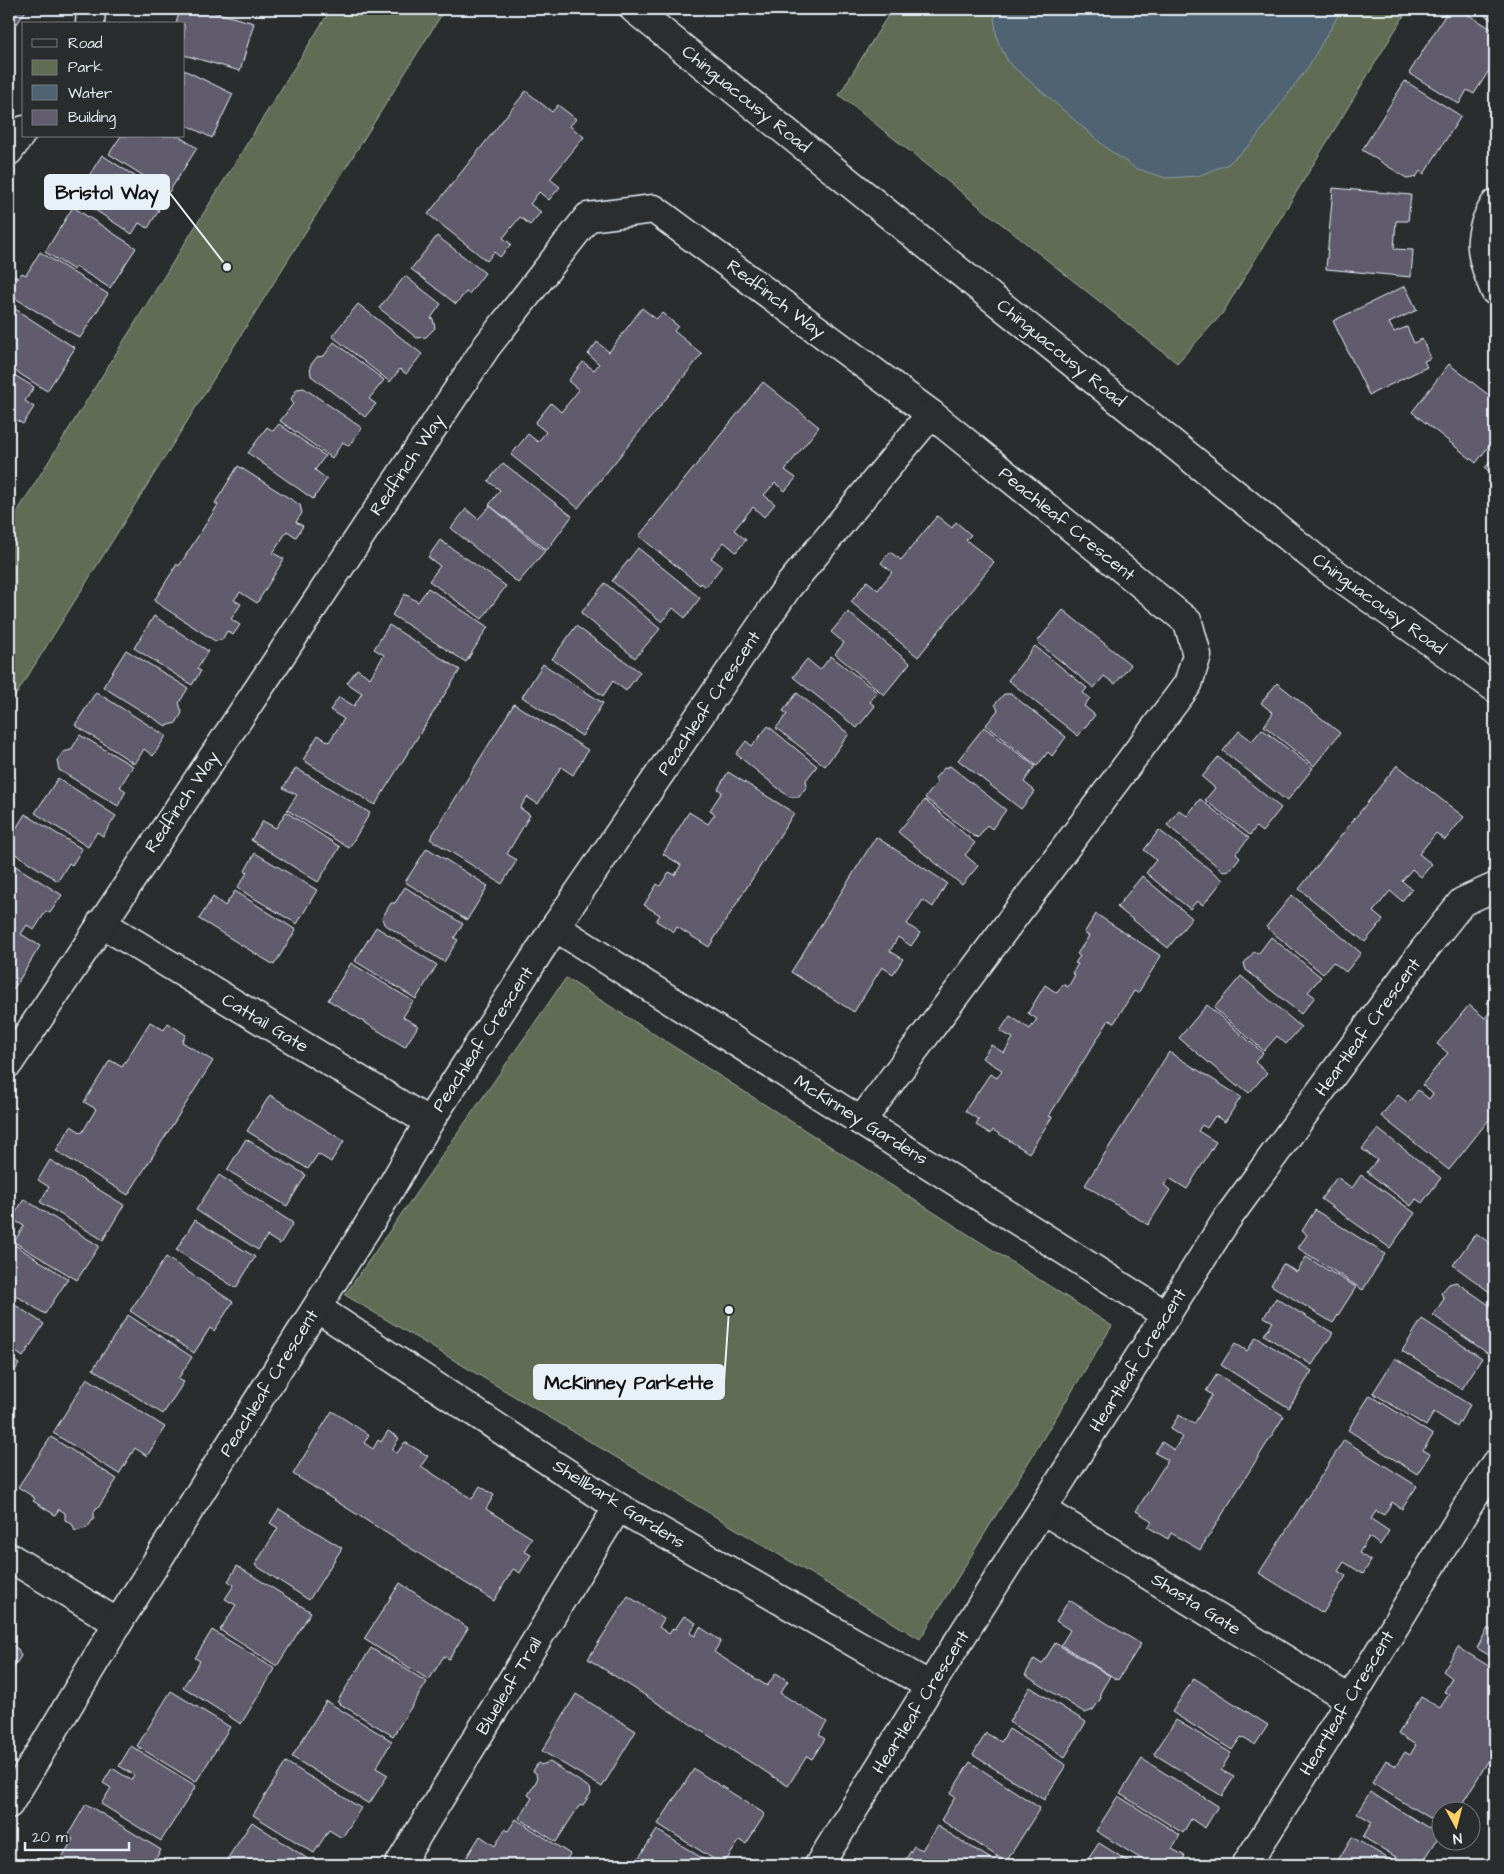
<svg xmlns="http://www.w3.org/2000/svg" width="1504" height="1874" font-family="'Architects Daughter',sans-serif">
<rect width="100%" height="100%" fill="#2a2d2e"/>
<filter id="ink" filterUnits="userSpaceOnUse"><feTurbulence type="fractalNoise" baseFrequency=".02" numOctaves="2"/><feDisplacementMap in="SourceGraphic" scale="10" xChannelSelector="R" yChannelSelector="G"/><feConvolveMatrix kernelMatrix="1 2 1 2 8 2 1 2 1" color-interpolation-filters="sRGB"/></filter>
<g filter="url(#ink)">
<g fill="#616c52" stroke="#a4aea5">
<polygon points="331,9 445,9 9,706 9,525"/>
<polygon points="892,9 1408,9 1222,314 1177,363 839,95"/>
<polygon points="566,978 1112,1326 920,1639 345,1295"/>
</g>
<polygon fill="#4f6473" stroke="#8c9ca8" points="999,9 1342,9 1308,67 1252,143 1228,164 1198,176 1166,178 1135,168 1109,150 1009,63 998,42 994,19"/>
<g fill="#615c6e" stroke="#e8f1f8">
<polygon points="9,9 27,9 17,24 9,18"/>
<polygon points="180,9 203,9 254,23 240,71 184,55 184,24 176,24"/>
<polygon points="1449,9 1459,9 1495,31 1495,61 1474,94 1467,90 1459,104 1409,73"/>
<polygon points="1474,9 1495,9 1495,22"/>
<polygon points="184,70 233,94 212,138 184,124"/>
<polygon points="1405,81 1461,116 1424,174 1420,171 1416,177 1408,179 1362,150"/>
<polygon points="526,91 552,112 558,105 576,119 570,126 584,137 550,179 560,187 549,200 539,192 530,204 541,212 530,225 520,217 503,238 511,244 500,257 494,252 487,261 428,214"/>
<polygon points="121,136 178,136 197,148 169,192 109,154"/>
<polygon points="102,155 158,191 150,204 159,210 148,228 139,223 132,234 78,199 88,183 85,182"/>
<polygon points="1333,188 1411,195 1408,221 1396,221 1394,249 1413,250 1411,277 1326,269"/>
<polygon points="73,207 136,248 110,288 76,267 74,270 45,252"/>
<polygon points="437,236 485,273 469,294 466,292 456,304 411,269"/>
<polygon points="40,252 108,294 80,338 10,295 12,291 9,288 9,283 13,275 18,278 22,273 26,275"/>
<polygon points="405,276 441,304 431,318 433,319 435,328 426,337 417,338 379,308"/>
<polygon points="1405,286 1417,310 1389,323 1394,332 1407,327 1414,343 1422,339 1431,358 1424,361 1427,367 1369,395 1333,321"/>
<polygon points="358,304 422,354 406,374 400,369 390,382 332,336"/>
<polygon points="9,305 75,348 47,391 9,367"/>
<polygon points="642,308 656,319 662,313 678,326 674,331 702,354 578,508 511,455 528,434 538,442 546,432 535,423 551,403 561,412 579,390 568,381 583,362 594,370 599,364 588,354 597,342 609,352"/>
<polygon points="334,342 384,380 369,399 376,404 365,417 311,376 310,366 317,357 324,356"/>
<polygon points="1449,364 1495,400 1495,438 1476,463 1412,412"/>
<polygon points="9,372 34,387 25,401 34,407 23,424 14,419 9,427"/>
<polygon points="763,382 819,427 785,470 796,478 785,491 775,483 764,495 775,504 764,517 753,507 734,530 746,540 736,552 724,542 711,558 722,566 706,587 701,583 700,585 639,536"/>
<polygon points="304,388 362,428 349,446 343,442 332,458 280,421 293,404 291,399 297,389"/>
<polygon points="279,424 325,456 315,470 327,479 313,499 248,453 267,427 273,431"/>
<polygon points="1495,455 1495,476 1485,468"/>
<polygon points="503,463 572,516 547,550 489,505 500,490 488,481"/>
<polygon points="238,466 300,505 302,513 296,522 303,526 296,537 287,531 273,553 284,559 257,603 240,592 234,600 241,604 231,619 240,625 233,635 227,631 222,640 215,641 154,601 177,564 179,566 218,505 215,503"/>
<polygon points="490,506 545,551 518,583 451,528 466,509 478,519"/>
<polygon points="937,516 952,528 956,522 971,535 966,540 994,562 918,657 851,602 867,581 878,590 892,572 881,563 890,552 901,560"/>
<polygon points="440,540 506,586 482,619 429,581 440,566 428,557"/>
<polygon points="638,548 700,598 685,618 673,608 662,622 612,581"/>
<polygon points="605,583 660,629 635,658 581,613"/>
<polygon points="428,588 488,627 466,662 392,615 405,594 418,602"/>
<polygon points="1063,610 1131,665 1115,684 1104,676 1094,688 1037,642"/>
<polygon points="848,612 910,663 884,695 835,654 844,643 831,632"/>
<polygon points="154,616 208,651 197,669 201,671 192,685 134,648"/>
<polygon points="389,625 460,670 375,805 303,760 318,735 329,742 344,719 330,710 339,697 354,706 362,693 347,683 357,669 370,678 384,655 374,649"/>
<polygon points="576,626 640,672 626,691 613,681 603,696 552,659"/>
<polygon points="1035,646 1087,688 1083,693 1090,698 1084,706 1095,715 1078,736 1008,680"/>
<polygon points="126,650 188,688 179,703 182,713 176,723 166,726 103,687"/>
<polygon points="831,656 877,692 870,702 875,706 857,728 793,677 807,659 820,670"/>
<polygon points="543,664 603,703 582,736 522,697"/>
<polygon points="1277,683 1340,733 1314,766 1264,726 1273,713 1261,703"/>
<polygon points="96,692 166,736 153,756 144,749 135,764 75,725"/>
<polygon points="797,693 849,734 825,766 776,728 787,714 783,711"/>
<polygon points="1004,694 1011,694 1066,737 1052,756 1048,752 1037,766 986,725 998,710 995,704"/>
<polygon points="514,704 588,750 573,775 561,767 538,804 527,797 520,808 530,815 507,854 517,860 502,884 430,839"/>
<polygon points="768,726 817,766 806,780 807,786 799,797 789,797 736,754 746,741 752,746"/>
<polygon points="984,727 1035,766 1024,782 1035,791 1021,809 958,760"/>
<polygon points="1262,729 1313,768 1287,801 1223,751 1239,731 1252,741"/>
<polygon points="80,735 133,766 120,787 126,791 118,806 59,770 57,761 63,752 71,750"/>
<polygon points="1218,757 1281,808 1262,832 1256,827 1250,835 1205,800 1215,788 1202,777"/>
<polygon points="1397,765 1464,817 1445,840 1436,833 1419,854 1432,864 1421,877 1412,869 1402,881 1412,889 1402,901 1390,891 1373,912 1383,920 1365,942 1299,889"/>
<polygon points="950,766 1006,810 992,829 987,825 978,838 976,836 975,837 925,798 937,783 935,778 944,768"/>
<polygon points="296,768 370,813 349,848 287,810 297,795 283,788"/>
<polygon points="728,772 794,813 709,947 677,927 674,932 656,921 660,915 644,905 657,884 660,886 669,872 675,875 681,865 663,854 689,812 708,824 715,814 710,810 722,792 718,789"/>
<polygon points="58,778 116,816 103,836 97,832 88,847 35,813"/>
<polygon points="1200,799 1249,838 1236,853 1240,857 1230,870 1223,871 1167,825 1179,810 1187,816"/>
<polygon points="925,800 975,843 965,855 978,866 962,885 898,832"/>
<polygon points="286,812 340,847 318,882 251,840 263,821 276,828"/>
<polygon points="25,814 82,849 72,865 69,863 58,881 9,850 9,840"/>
<polygon points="1159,830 1223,880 1203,905 1197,901 1190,909 1146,873 1156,860 1144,850"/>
<polygon points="876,837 947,883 933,907 923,900 907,924 920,933 911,946 898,937 890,951 903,959 893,974 882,967 854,1012 791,972"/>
<polygon points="427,848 488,886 467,920 405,882"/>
<polygon points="255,853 317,890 297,924 237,888 247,873 245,871"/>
<polygon points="9,862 62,895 50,913 46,911 34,930 27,925 21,934 40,946 13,990 9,987"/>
<polygon points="1142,876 1192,918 1168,948 1117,907"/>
<polygon points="405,887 463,924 454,938 458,940 444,962 384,924 382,918 391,903 395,903"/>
<polygon points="235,891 296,930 274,965 199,919 213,897 225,906"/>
<polygon points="1292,895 1361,953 1346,972 1333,962 1323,974 1266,927"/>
<polygon points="1096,914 1161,956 1138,993 1134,991 1114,1023 1109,1020 1049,1116 1052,1117 1029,1153 993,1130 991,1134 976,1125 979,1120 965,1111 990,1074 997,1078 1002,1070 982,1058 991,1045 1004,1053 1013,1038 1000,1031 1010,1016 1030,1029 1037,1019 1028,1013 1045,985 1057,993 1063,984 1068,987 1075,975 1072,973 1078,964 1075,963 1080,956 1077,954 1089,936 1084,933"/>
<polygon points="376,927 437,965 416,999 355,961"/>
<polygon points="1271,937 1321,977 1308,992 1315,997 1301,1014 1246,970 1244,963 1254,952 1259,953"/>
<polygon points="351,963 413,1001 403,1017 418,1026 405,1047 328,1000"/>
<polygon points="1241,976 1301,1027 1286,1044 1277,1036 1264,1051 1214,1008"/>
<polygon points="1495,992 1495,1112 1449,1170 1381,1116 1398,1095 1408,1103 1418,1090 1429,1099 1433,1094 1422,1085 1448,1053 1437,1044 1469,1005 1485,1018 1493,1008 1487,1003"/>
<polygon points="1207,1005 1263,1053 1255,1062 1267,1073 1249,1093 1239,1085 1238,1087 1179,1038"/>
<polygon points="150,1022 164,1030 168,1023 186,1035 182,1042 213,1061 128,1195 56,1151 71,1126 82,1133 96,1109 84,1102 110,1060 122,1067"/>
<polygon points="1169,1052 1241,1097 1225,1122 1215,1116 1207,1128 1202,1125 1198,1131 1216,1142 1187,1189 1169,1178 1164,1185 1170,1190 1148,1225 1085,1185"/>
<polygon points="270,1095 344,1141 331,1162 318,1154 308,1169 247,1131"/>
<polygon points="1378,1129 1441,1178 1422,1203 1416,1199 1411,1206 1367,1172 1377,1160 1362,1149"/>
<polygon points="246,1139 306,1175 287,1206 227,1170"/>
<polygon points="50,1160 124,1205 103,1240 40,1202 49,1187 38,1180"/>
<polygon points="219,1175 293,1223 280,1244 267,1236 258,1250 196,1210"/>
<polygon points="1361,1175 1415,1213 1390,1248 1321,1199 1337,1177 1352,1188"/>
<polygon points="24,1199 99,1246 77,1280 14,1242 24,1226 12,1219"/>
<polygon points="1315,1210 1385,1254 1363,1290 1298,1248 1307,1235 1302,1231"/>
<polygon points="195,1220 255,1257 236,1288 176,1250"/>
<polygon points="1476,1233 1495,1247 1495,1296 1453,1265"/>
<polygon points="15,1245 68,1279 45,1314 9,1291 9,1254"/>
<polygon points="166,1257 233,1302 214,1331 210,1328 194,1353 130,1311"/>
<polygon points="1306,1257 1356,1287 1333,1323 1271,1285 1283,1264 1297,1272"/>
<polygon points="1456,1282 1495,1309 1495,1347 1490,1355 1433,1315 1444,1299 1441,1293 1449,1284"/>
<polygon points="1276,1298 1333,1333 1312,1365 1264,1335 1273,1322 1264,1317"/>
<polygon points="9,1301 44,1324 23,1357 9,1347"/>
<polygon points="128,1315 192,1357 178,1379 184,1382 163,1414 93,1369"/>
<polygon points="1422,1319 1482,1358 1462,1389 1402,1351"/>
<polygon points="1256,1337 1312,1371 1289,1408 1221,1365 1235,1343 1247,1351"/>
<polygon points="9,1357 19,1364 9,1381"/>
<polygon points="1395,1358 1470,1405 1457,1427 1434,1412 1426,1426 1373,1393"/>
<polygon points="1217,1374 1284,1416 1200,1550 1171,1533 1168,1539 1148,1527 1152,1521 1136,1511 1168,1460 1155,1453 1162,1442 1174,1450 1182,1437 1170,1429 1179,1415 1194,1424 1212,1395 1206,1391"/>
<polygon points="87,1378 165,1427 147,1456 135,1448 119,1474 53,1433"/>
<polygon points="1370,1395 1433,1435 1423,1450 1430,1454 1417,1474 1348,1430"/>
<polygon points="332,1411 369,1435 364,1443 373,1449 378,1440 381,1442 388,1431 399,1438 392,1450 397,1453 405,1442 428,1456 421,1466 472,1499 480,1486 494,1495 486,1509 532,1538 524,1551 531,1555 520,1573 513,1569 494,1601 293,1474"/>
<polygon points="51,1437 117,1479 98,1508 97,1507 94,1512 94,1518 87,1528 75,1531 72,1524 65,1520 65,1513 59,1509 55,1515 33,1501 35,1498 18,1487"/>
<polygon points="1344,1440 1417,1486 1402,1509 1392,1502 1384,1515 1376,1511 1371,1519 1389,1531 1380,1545 1369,1537 1359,1553 1371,1561 1363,1574 1344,1562 1338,1571 1346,1576 1323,1613 1259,1573"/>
<polygon points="279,1509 342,1548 309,1600 255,1565 278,1528 270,1523"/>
<polygon points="237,1566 311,1612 277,1666 220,1630 236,1605 225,1599 234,1585 228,1581"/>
<polygon points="400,1583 468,1628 449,1659 444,1656 429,1680 364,1639"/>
<polygon points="628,1596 664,1619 659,1627 669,1634 673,1628 675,1629 684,1616 696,1623 690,1633 695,1636 700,1627 721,1641 714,1652 767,1686 776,1673 788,1681 780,1693 827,1722 819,1735 825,1739 812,1759 807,1756 788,1786 588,1659"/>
<polygon points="1069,1600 1141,1644 1118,1680 1061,1645 1070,1630 1056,1621"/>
<polygon points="1495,1626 1495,1659 1477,1648 1488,1628 1492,1631"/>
<polygon points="212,1630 275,1669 241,1724 183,1687 200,1661 195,1658"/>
<polygon points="9,1643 18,1649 21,1656 12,1670 9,1670"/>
<polygon points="1055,1643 1110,1676 1100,1693 1101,1698 1093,1710 1085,1713 1025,1675 1034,1659 1042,1664"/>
<polygon points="1458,1647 1495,1670 1495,1750 1457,1812 1442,1812 1442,1826 1372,1783 1386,1760 1396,1766 1405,1752 1410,1755 1416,1745 1398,1734 1421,1697 1440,1708 1449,1694 1444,1692 1452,1678 1443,1671"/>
<polygon points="371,1648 427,1682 393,1736 337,1702"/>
<polygon points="1194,1678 1268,1725 1255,1745 1241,1737 1232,1750 1172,1712"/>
<polygon points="1030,1687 1086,1722 1065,1757 1009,1722"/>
<polygon points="171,1691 230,1727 196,1782 137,1746"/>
<polygon points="576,1694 636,1731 602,1787 542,1751"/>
<polygon points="326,1701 392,1741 376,1768 388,1775 369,1804 292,1757"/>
<polygon points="1176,1720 1231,1753 1221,1770 1234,1777 1222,1796 1154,1754"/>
<polygon points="1009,1729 1066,1765 1044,1800 973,1755 986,1733 1001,1742"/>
<polygon points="131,1746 196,1786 161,1841 101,1804 111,1788 103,1783 112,1768 131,1780 134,1775 119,1766"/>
<polygon points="1142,1759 1218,1806 1205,1828 1191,1819 1183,1833 1120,1794"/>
<polygon points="286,1762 361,1808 342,1838 329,1830 314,1853 253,1815"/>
<polygon points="550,1762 590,1788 591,1793 583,1805 579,1806 556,1842 519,1818 532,1798 528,1795 537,1780 536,1773 533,1771 538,1763 541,1765"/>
<polygon points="970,1762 1040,1808 1006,1862 941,1820 955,1797 950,1794"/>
<polygon points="694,1769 765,1814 746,1844 740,1840 723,1865 658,1824"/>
<polygon points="1370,1792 1440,1835 1423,1862 1416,1858 1411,1865 1409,1865 1363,1837 1372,1822 1357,1813"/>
<polygon points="1118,1796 1180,1835 1172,1849 1185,1856 1180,1865 1151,1865 1096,1831"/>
<polygon points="86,1804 161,1850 152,1865 58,1864 73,1839 68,1835"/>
<polygon points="516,1819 570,1854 563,1865 466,1865 463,1863 480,1836 495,1846 505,1829 508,1831"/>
<polygon points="252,1822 314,1863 312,1865 223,1865"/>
<polygon points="937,1826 1001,1865 902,1865 914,1846 922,1850"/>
<polygon points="657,1830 713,1865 634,1865"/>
<polygon points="1352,1837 1399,1865 1335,1865"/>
<polygon points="1099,1843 1134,1865 1084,1865"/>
</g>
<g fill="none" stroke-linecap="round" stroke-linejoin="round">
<g stroke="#e8f1f8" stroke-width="31">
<g id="minor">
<polyline points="90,24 91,9"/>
<polyline points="9,151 24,130"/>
<path d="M1495,204C1474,237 1481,257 1495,291"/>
<polyline points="101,923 429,1122"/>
<polyline points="555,927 1166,1315"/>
<polyline points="9,1063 487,346 588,217 654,209 931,414"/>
<polyline points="317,1308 618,1507 930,1686"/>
<polyline points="1043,1510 1349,1699"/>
<polyline points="9,1557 118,1623"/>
<polyline points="9,1804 118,1623 376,1213 429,1122 555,927 787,588 931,414 1188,622 1197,655 1188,684 861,1121"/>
<polyline points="399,1865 618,1507"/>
<polyline points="819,1865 930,1686 1227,1219 1424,950 1462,902 1495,887"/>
<polyline points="1246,1865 1322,1746 1467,1507 1495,1464"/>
</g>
</g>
<g stroke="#e8f1f8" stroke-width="31">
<polyline id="major" points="634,9 1322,564 1495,688"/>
</g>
<use href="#minor" stroke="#2a2d2e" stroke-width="28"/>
<use href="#major" stroke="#2a2d2e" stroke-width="28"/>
</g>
</g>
<g text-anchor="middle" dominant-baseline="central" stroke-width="4.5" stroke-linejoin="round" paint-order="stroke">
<g font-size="18" fill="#e8f1f8" stroke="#2a2d2e">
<text transform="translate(746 99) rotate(39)">Chinguacousy Road</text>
<text transform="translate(776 299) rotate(37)">Redfinch Way</text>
<text transform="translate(1061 353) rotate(39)">Chinguacousy Road</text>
<text transform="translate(407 465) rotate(-56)">Redfinch Way</text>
<text transform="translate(1067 524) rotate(39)">Peachleaf Crescent</text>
<text transform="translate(1379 604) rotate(36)">Chinguacousy Road</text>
<text transform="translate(709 703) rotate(-56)">Peachleaf Crescent</text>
<text transform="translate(182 802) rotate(-56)">Redfinch Way</text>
<text transform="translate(265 1023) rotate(31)">Cattail Gate</text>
<text transform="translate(1368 1027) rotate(-54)">Heartleaf Crescent</text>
<text transform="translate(483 1039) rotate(-57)">Peachleaf Crescent</text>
<text transform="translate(861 1120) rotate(32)">McKinney Gardens</text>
<text transform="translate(1138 1360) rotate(-58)">Heartleaf Crescent</text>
<text transform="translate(269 1383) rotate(-58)">Peachleaf Crescent</text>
<text transform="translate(619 1504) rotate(32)">Shellbark Gardens</text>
<text transform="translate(1196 1604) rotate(32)">Shasta Gate</text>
<text transform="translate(509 1686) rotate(-59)">Blueleaf Trail</text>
<text transform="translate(921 1702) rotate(-58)">Heartleaf Crescent</text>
<text transform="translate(1347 1703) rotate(-59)">Heartleaf Crescent</text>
</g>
</g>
<path fill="none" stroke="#e8f1f8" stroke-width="2" d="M227 267L169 192M729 1310L724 1382"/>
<g fill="#e8f1f8" stroke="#2a2d2e" stroke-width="2">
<circle cx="227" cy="267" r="5"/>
<circle cx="729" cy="1310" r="5"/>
</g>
<g fill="#e8f1f8" stroke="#e8f1f8" stroke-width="2">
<rect x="45" y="175" width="124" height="34" rx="5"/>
<rect x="534" y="1365" width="190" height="34" rx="5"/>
</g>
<g font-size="19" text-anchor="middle" font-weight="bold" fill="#111">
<text x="107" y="199">Bristol Way</text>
<text x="629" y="1389">McKinney Parkette</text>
</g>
<rect width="1504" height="1874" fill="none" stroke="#2a2d2e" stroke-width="30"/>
<rect x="15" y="15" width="1474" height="1844" fill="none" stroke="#e8f1f8" stroke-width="2" filter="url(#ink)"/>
<rect x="22" y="22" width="162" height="115" fill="#2a2d2e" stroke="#767b7f"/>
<rect x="32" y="39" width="25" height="8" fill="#2a2d2e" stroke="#767b7f"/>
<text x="68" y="48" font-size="15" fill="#e8f1f8">Road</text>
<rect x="32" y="60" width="25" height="15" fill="#616c52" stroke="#767b7f"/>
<text x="68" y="72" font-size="15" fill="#e8f1f8">Park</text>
<rect x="32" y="85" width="25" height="15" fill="#4f6473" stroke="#767b7f"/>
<text x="68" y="98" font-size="15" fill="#e8f1f8">Water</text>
<rect x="32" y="110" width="25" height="15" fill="#615c6e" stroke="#767b7f"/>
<text x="68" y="122" font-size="15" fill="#e8f1f8">Building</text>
<g transform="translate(1456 1826) rotate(173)"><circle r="24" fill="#2a2d2e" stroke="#767b7f"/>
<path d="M0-4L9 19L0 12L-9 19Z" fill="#ffd166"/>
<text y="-8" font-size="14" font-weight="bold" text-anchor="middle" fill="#e8f1f8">N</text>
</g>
<path d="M25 1842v8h104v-8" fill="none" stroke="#e8f1f8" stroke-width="2.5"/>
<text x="32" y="1842" font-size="15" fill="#e8f1f8" stroke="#2a2d2e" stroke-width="4" paint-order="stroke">20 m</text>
</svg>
